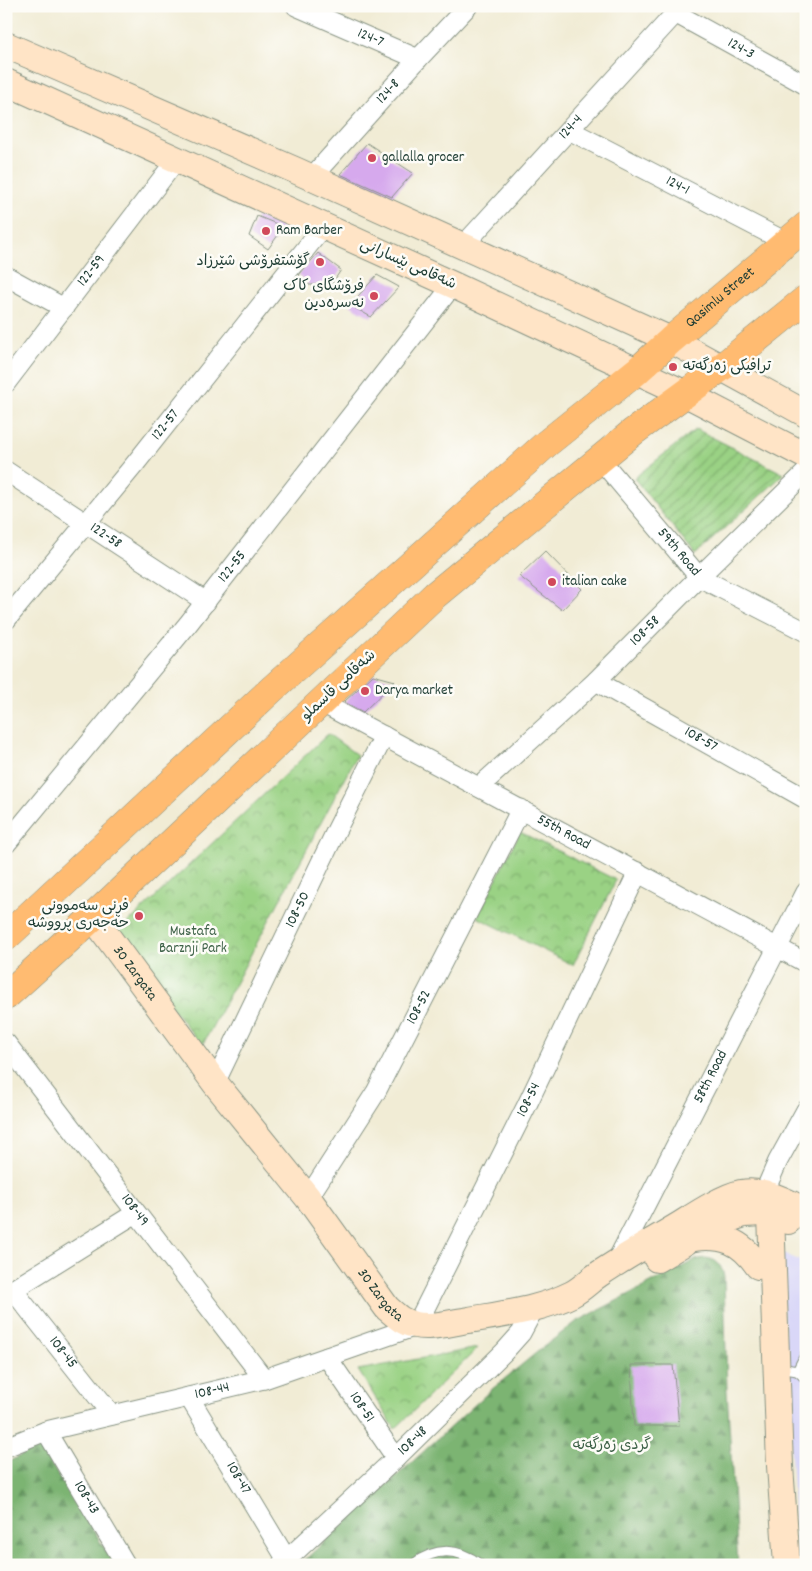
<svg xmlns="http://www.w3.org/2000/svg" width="812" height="1571" font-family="Dekko,'Playpen Sans Arabic',sans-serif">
<defs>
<pattern id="forest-firs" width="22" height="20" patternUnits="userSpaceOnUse" patternTransform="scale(1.25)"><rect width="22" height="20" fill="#7bb472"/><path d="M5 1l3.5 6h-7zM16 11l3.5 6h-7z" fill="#64945e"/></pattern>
<pattern id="park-crowns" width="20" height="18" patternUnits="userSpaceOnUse" patternTransform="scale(1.25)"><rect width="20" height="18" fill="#9ad284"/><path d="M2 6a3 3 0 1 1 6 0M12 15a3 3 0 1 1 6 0" fill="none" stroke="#7dac6d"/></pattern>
<pattern id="garden-furrows" width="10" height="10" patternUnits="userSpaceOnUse" patternTransform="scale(1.25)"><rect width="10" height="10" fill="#9ad284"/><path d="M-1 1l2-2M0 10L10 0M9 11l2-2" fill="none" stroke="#7dac6d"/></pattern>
</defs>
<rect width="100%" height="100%" fill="#fdfcf7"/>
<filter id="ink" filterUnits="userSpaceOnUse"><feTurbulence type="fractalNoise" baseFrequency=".02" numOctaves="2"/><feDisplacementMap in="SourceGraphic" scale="10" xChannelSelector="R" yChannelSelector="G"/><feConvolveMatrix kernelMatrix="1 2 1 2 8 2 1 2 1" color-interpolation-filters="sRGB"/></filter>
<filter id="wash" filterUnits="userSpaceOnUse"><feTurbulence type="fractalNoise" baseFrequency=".0096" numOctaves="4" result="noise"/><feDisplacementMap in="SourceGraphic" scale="20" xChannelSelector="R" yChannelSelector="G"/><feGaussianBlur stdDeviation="1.12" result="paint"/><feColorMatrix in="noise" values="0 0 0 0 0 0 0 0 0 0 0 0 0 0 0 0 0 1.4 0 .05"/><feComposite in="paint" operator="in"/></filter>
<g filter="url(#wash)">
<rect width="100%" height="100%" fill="#f1ecd5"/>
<polygon fill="#d9d7f8" points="780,1252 806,1263 806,1565 797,1565"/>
<g fill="url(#forest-firs)" stroke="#4d7853">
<path d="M705,1258C717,1259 721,1265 724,1276L727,1391L738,1565H299L491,1390L542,1348L576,1322L695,1260Z"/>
<polygon points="40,1446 115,1565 6,1565 6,1463"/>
</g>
<g fill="url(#park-crowns)" stroke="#5c885c">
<polygon points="328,734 357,755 202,1046 115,935"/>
<polygon points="520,832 616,880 573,965 477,917"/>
<polygon points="478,1348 395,1429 358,1370"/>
</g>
<polygon fill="url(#garden-furrows)" stroke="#5c885c" points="696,429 784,474 695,555 634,478"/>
<g id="blocks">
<g fill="#d6a9ed">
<polygon points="367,143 413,173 392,197 340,174"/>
<polygon points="257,216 284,227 268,249 249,236"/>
<polygon points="318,253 341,270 331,285 309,285 299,275"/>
<polygon points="377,275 399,287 371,317 350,305"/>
<polygon points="545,551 582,589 562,610 519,576"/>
<polygon points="373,675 395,681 363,712 344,702"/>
<polygon points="631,1365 673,1365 679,1426 634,1426"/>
</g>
</g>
</g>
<g filter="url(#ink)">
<use href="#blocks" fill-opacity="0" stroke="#889484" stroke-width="1"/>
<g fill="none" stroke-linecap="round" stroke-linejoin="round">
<g stroke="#889484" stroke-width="11">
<g id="lane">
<polyline points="780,1368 797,1371 806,1379"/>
<polyline points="797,1371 806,1353"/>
<path d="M412,1565C435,1547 458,1547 481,1565"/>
</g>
</g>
<g stroke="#889484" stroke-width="21">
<g id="street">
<path id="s1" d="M296,6L418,59"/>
<path id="s2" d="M675,13L806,85"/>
<path id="s3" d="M569,130L786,242"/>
<path id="s4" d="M311,178L418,59L468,6"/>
<path id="s5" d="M462,247L682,6"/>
<polyline points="6,276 64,308"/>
<path id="s6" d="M6,383L177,159"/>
<path id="s7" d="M600,459L699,577L806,632"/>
<path id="s8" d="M6,471L206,602"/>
<path id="s9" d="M6,620L135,464L323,227"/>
<path id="s10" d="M596,681L806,799"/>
<path id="s11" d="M322,703L806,963"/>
<path id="s12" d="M479,787L596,681L699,577L806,472"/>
<path id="s13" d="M6,844L188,624L453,285"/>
<path id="s14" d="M6,1043L264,1379"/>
<path id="s15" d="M215,1083L336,831L384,736"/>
<polyline points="764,1193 778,1161 806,1110"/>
<path id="s16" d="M308,1198L376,1092L521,809"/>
<path id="s17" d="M616,1262L806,892"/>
<path id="s18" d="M13,1290L112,1415"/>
<polyline points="6,1294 136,1213"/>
<path id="s19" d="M327,1357L396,1458"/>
<path id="s20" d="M189,1397L287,1560"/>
<path id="s21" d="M46,1431L126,1565"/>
<path id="s22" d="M6,1447L46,1431L264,1379L416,1326L526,1107L638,872"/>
<path id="s23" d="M281,1565L396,1458L504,1352L521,1333L535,1307"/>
</g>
</g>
<g stroke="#889484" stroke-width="28">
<g id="secondary">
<polyline points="6,45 297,171 671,340 806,414"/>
<polyline points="6,82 453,285 686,394 806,456"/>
<path id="s24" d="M93,917L215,1083L308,1198L387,1308C392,1312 397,1317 402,1320C422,1332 448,1323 469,1320C504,1314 540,1310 572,1294C582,1289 590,1280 599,1274C626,1256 653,1241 681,1224C697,1214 723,1197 741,1193C765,1189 785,1201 806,1211"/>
<polyline points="764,1193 769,1204 771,1215 780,1466 787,1565"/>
<path d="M693,1238C723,1234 741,1241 758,1266"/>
<polyline points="657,1259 715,1224 744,1214 764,1213 788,1221"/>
</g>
</g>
<g stroke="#889484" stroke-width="29">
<g id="primary">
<path id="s25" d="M6,937L271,690L546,444L637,371L671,340L806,226"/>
<polyline points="6,996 93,917 435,595 633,432 722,367 806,299"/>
</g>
</g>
<use href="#lane" stroke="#fff" stroke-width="9"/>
<use href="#street" stroke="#fff" stroke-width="19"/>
<use href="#secondary" stroke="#ffe4c6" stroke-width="26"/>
<use href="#primary" stroke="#ffbb71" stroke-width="28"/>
</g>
</g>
<g fill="#d1495b" stroke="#fdfcf7" stroke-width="2">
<circle cx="372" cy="158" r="5"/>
<circle cx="266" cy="231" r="5"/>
<circle cx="320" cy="262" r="5"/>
<circle cx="374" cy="296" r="5"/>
<circle cx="673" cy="367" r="5"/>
<circle cx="552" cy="582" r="5"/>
<circle cx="365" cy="691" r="5"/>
<circle cx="139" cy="916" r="5"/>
</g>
<g text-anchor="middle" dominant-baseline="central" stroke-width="5" stroke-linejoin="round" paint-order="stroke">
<g font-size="15" fill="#1f3d34" stroke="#fdfcf7">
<text stroke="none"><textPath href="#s1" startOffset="81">124-7</textPath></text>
<text stroke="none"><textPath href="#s2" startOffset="75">124-3</textPath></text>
<text stroke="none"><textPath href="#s4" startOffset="116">124-8</textPath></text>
<text stroke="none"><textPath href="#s5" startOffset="162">124-4</textPath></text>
<text stroke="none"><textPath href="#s3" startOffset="122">124-1</textPath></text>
<text transform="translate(408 265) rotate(24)">شەقامی بێسارانی</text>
<text stroke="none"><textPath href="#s6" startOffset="141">122-59</textPath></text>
<text stroke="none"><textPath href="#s25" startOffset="959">Qasimlu Street</textPath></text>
<text stroke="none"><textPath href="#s9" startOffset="252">122-57</textPath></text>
<text stroke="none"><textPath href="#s8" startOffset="119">122-58</textPath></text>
<text stroke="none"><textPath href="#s7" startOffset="122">59th Road</textPath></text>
<text stroke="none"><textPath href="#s13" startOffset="358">122-55</textPath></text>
<text stroke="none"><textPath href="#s12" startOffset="228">108-58</textPath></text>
<text transform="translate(339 686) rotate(-43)">شەقامی قاسملو</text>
<text stroke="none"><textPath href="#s10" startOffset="120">108-57</textPath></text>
<text stroke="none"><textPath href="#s11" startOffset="274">55th Road</textPath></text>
<text stroke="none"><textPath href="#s15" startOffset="192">108-50</textPath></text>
<text stroke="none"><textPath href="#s24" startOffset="70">30 Zargata</textPath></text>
<text stroke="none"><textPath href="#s16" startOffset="221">108-52</textPath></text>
<text stroke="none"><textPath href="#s17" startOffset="208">58th Road</textPath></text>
<text stroke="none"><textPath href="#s22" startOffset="681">108-54</textPath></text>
<text stroke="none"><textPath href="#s14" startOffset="211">108-49</textPath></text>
<text stroke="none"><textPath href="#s24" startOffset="475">30 Zargata</textPath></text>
<text stroke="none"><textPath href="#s18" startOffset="80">108-45</textPath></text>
<text stroke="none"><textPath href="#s22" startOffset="214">108-44</textPath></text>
<text stroke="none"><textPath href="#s19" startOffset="61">108-51</textPath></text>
<text stroke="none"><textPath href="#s23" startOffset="181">108-48</textPath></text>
<text stroke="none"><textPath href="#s20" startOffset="95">108-47</textPath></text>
<text stroke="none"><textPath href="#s21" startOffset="78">108-43</textPath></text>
</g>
<g font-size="15" fill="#1f3d34" stroke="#fdfcf7" text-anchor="start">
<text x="382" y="158">gallalla grocer</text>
<text x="276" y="231">Ram Barber</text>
<text x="310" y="262" text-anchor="end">گۆشتفرۆشی شێرزاد</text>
<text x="364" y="287" text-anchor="end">فرۆشگای کاک<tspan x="364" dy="17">نەسرەدین</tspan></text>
<text x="683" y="367">ترافیکی زەرگەتە</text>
<text x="562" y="582">italian cake</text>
<text x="375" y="691">Darya market</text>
<text x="129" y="907" text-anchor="end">فڕنی سەموونی<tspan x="129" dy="17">حەجەری پرووشە</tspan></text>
</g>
<g font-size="15" fill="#3e6248" stroke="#fdfcf7">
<text x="193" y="932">Mustafa<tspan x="193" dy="17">Barznji Park</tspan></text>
<text x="612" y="1446">گردی زەرگەتە</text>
</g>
</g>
<rect width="812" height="1571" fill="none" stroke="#fdfcf7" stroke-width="25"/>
</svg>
